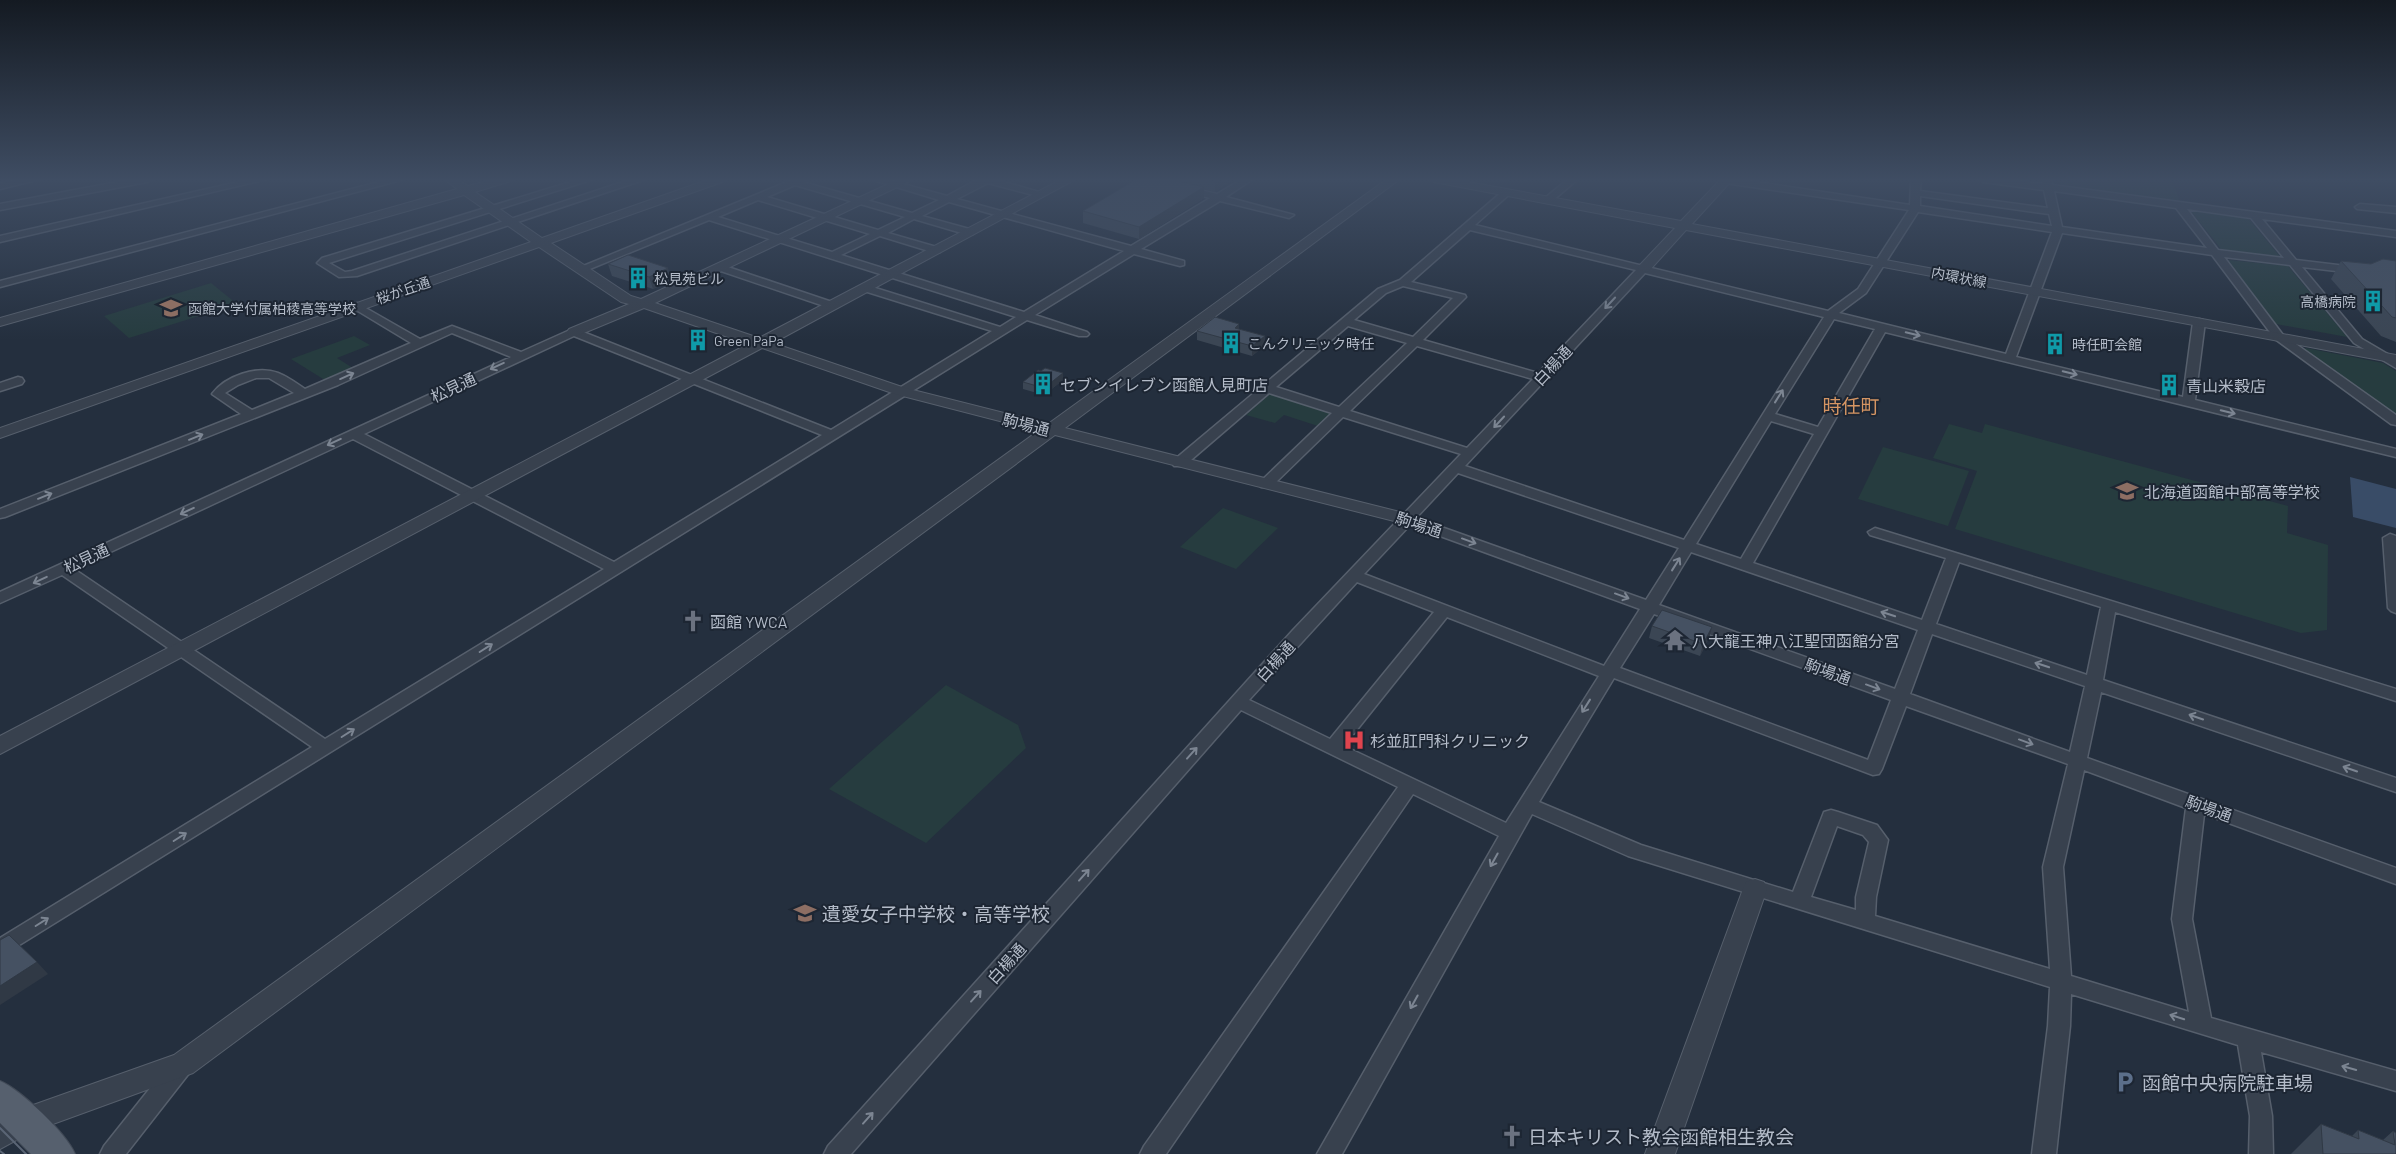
<svg xmlns="http://www.w3.org/2000/svg" width="2396" height="1154" font-family="Barlow,'Noto Sans JP',sans-serif">
<rect width="100%" height="100%" fill="#242f3e"/>
<g fill="#263c3f">
<polygon points="2058,179 2172,179 2180,202 2064,186 2060,184"/>
<polygon points="2190,210 2248,218 2282,259 2222,250"/>
<polygon points="2228,260 2288,266 2347,337 2276,324"/>
<polygon points="211,283 237,304 129,338 104,316"/>
<polygon points="354,336 370,345 337,358 356,370 328,382 291,359"/>
<polygon points="2306,348 2383,363 2396,371 2396,415 2303,350"/>
<polygon points="1270,394 1276,394 1333,411 1318,426 1284,415 1275,423 1246,415"/>
<polygon points="1949,424 1982,433 1985,424 2288,506 2287,533 2328,545 2327,630 2301,633 1955,529 1977,471 1933,458"/>
<polygon points="1883,447 1969,471 1948,526 1858,499"/>
<polygon points="1223,508 1278,528 1236,569 1180,547"/>
<polygon points="946,685 1018,725 1026,748 926,843 829,789"/>
</g>
<polygon fill="#394c67" points="2350,477 2396,489 2396,528 2353,517"/>
<g fill="none" stroke-linecap="round" stroke-linejoin="round">
<g stroke="#565f6c" stroke-width="3">
<g id="minor">
<polygon points="22,179 41,179 0,189 0,183"/>
<polygon points="133,179 152,179 147,182 0,210 0,204"/>
<polygon points="251,179 268,179 0,242 0,236"/>
<polygon points="390,179 405,179 0,287 0,281"/>
<polygon points="580,179 594,179 329,263 345,272 352,271 632,179 646,179 357,276 339,277 317,263 322,258"/>
<path d="M794,179H807L803,182L912,213L939,200L870,179H885L947,196L978,179H994L1046,194L1041,197L988,183L957,199L1131,246L1210,198L1141,181L1139,179H1155L1217,194L1242,179H1253L1226,197L1294,215L1289,218L1220,201L1141,249L1184,261V265L1180,266L1134,254L1035,315L1087,332L1089,334L1087,336H1079L1027,320L0,957V938L312,747L62,575L0,603V592L511,357L452,333L338,385L5,517L0,518V509L241,414L212,394C225,376 257,365 278,373C288,377 296,383 305,389L411,343L353,308L351,306L357,303L420,339L452,326L521,352L570,330H578L831,430L992,331L861,290V286H869L1000,327L1016,317L709,220L585,271L581,272L576,269ZM795,185L905,217L878,230L767,197ZM758,200L870,234L832,252L718,217ZM949,202L1124,251L1024,312L841,255L880,236L932,252H940V248L888,233L914,219L965,234H973V230L922,216ZM574,336L822,435L614,562L364,434ZM256,378H269L294,393L252,410L225,393L238,385ZM353,439L604,569L325,739L74,569Z"/>
<polygon points="1568,179 1578,179 1551,202 1545,202 1545,198"/>
<path d="M1721,179H1736L1910,205L1911,179H1921L1920,191L2048,208L2044,190L1983,182L1978,179H2003L2043,184L2041,179H2051L2052,185L2396,231V237L2262,219L2296,260L2396,272V278L2302,267L2362,339L2396,359V368L2354,343L2290,265L2224,257L2283,335L2396,415V425L2391,424L2275,339L2212,255L2062,233L2016,357L2183,397L2193,322L2199,319L2203,320L2205,322L2195,400L2396,449V457L1885,332L1753,563L1922,620L1946,558L1870,535L1868,532L1875,528L2396,689V701L2115,612L2103,680L2396,778V792L2101,692L2087,758L2396,868V884L2204,814L2192,919L2211,1018L2396,1071V1091L2261,1052L2272,1116L2273,1154H2249L2250,1116L2238,1045L2071,994L2070,1026L2056,1154H2032L2048,1026L2050,987L1628,856L1532,814L1342,1154H1317L1499,836L1413,794L1166,1154H1140L1144,1146L1398,787L1241,710L851,1154H824L828,1146L1293,630L1461,454L1343,417L1271,487H1261L1259,484L1261,481L1332,413L1269,393L1184,466H1174L1172,463L1174,460L1378,289L1400,280L1504,190L1512,192L1475,225L1828,311L1858,289L1909,210L1725,183L1722,182ZM2054,191L2176,208L2207,248L2062,227ZM1920,196L2049,214L2052,226L1920,206ZM2187,209L2251,218L2284,258L2218,250ZM1918,212L2052,232L2006,354L1839,313L1866,293ZM1470,230L1636,270L1538,373L1423,340L1466,297L1465,295L1411,282ZM1645,273L1824,317L1684,540L1465,466ZM1403,286L1453,298L1413,337L1354,320L1386,293ZM1834,319L1875,329L1818,427L1775,414ZM1348,326L1407,343L1339,407L1276,387ZM1417,346L1533,379L1467,448L1350,411ZM1771,421L1814,434L1741,559L1696,544ZM1458,473L1679,548L1646,600L1416,518ZM1410,525L1640,609L1604,666L1364,574ZM1691,552L1918,630L1895,689L1659,605ZM1959,562L2101,607L2087,675L1936,624ZM1357,582L1434,612L1330,739L1249,700ZM1654,614L1891,700L1868,760L1620,668ZM1447,617L1599,676L1506,823L1344,746ZM1932,634L2085,686L2070,752L1910,694ZM1614,678L1873,775L1879,774L1882,769L1906,706L2068,764L2043,867L2050,969L1875,916L1876,897L1888,840L1877,825L1838,812L1831,810L1824,812L1793,892L1641,845L1539,802ZM2084,770L2186,808L2172,919L2189,1012L2071,976L2063,867ZM1837,826L1863,835L1869,842L1856,897V910L1811,897Z"/>
<polygon points="2360,204 2396,207 2396,213 2357,209 2355,207"/>
<polygon points="719,264 835,303 837,305 831,308 827,307 715,269 714,267"/>
<polygon points="18,377 22,378 24,381 22,384 0,391 0,383"/>
<polygon points="2390,534 2396,536 2396,613 2391,611 2388,608 2383,538"/>
<polygon points="182,1055 190,1058 193,1065 190,1072 126,1154 100,1154 104,1146 174,1058"/>
</g>
</g>
<g stroke="#565f6c" stroke-width="2">
<g id="tertiary">
<polygon points="444,179 457,179 468,186 495,179 513,179 511,181 475,192 542,238 710,179 727,179 725,181 551,243 631,296 641,299 899,179 914,179 655,303 759,338 1062,179 1076,179 773,343 905,388 1048,424 1387,179 1400,179 1065,428 1412,515 1415,519 1412,523 1406,524 1055,435 193,1073 31,1132 0,1149 0,1119 22,1109 174,1055 1038,431 895,394 762,348 0,754 0,736 748,344 644,308 579,335 569,335 567,332 569,329 629,304 621,302 539,247 0,438 0,428 531,242 464,195 0,326 0,318 457,189"/>
<polygon points="1428,179 1452,179 1681,221 1721,179 1733,179 1692,224 2396,355 2396,363 1686,230 1649,271 1644,272 1637,268 1675,228 1434,182"/>
<polygon points="1755,879 1764,882 1767,889 1675,1154 1645,1154 1743,889 1746,882"/>
</g>
</g>
<g stroke="#414a57" stroke-width="2">
<path id="primary" d="M0,1081C21,1090 66,1133 75,1154H31L0,1123Z"/>
</g>
<use href="#minor" fill="#38414e" fill-rule="evenodd"/>
<use href="#tertiary" fill="#38414e" fill-rule="evenodd"/>
<use href="#primary" fill="#56606e" fill-rule="evenodd"/>
<g stroke="#5a6575" stroke-width="2">
<polyline points="0,1128 26,1154"/>
<polyline points="0,1151 4,1154"/>
</g>
</g>
<g fill="#3b4654">
<polygon points="1137,179 1234,179 1215,192 1204,189 1204,198 1139,239 1083,223 1083,211"/>
<polygon points="1493,179 1509,179 1506,182"/>
<polygon points="2341,261 2371,264 2396,261 2396,342 2381,336 2331,279"/>
<polygon points="608,264 671,280 653,289 612,276"/>
<polygon points="1239,329 1265,336 1264,346 1252,356 1197,340 1197,331"/>
<polygon points="1063,380 1044,395 1023,389 1023,382"/>
<polygon points="1652,626 1709,638 1700,656 1649,638"/>
<polygon points="2321,1124 2352,1136 2358,1130 2383,1140 2393,1131 2396,1154 2291,1154"/>
</g>
<g fill="#303945">
<polygon points="1218,179 1234,179 1215,192 1215,181"/>
<polygon points="1204,187 1204,198 1139,239 1139,227"/>
<polygon points="668,268 671,280 653,289 649,277"/>
<polygon points="1239,324 1239,334 1235,328"/>
<polygon points="1265,336 1264,346 1252,356 1252,346"/>
<polygon points="1063,373 1063,380 1044,395 1044,388"/>
<polygon points="1712,627 1709,638 1700,656 1703,644"/>
<polygon points="37,962 48,974 0,1005 0,986"/>
</g>
<g fill="#455162" stroke="#303945">
<polygon points="1137,179 1170,179 1204,187 1139,227 1083,211"/>
<polygon points="1207,179 1218,179 1215,181"/>
<polygon points="628,255 668,268 649,277 608,264"/>
<polygon points="2383,259 2396,261 2396,318 2392,317 2341,261 2371,264"/>
<polygon points="1215,317 1239,324 1235,328 1265,336 1252,346 1197,331"/>
<polygon points="1045,368 1063,373 1044,388 1023,382 1038,370 1041,371"/>
<polygon points="1662,610 1712,627 1703,644 1652,626"/>
<polygon points="9,935 37,962 0,986 0,940"/>
<polygon points="2321,1124 2359,1139 2358,1130 2395,1145 2393,1131 2396,1133 2396,1154 2323,1154"/>
</g>
<defs><path id="oneway-shaft" d="M-6 0H5M1.5-3L5.5 0L1.5 3" fill="none" stroke-width="1.6" stroke-linecap="round" stroke-linejoin="round" transform="scale(1.25)"/></defs>
<g stroke="#7c8592">
<use href="#oneway-shaft" transform="translate(1610 303) rotate(133)"/>
<use href="#oneway-shaft" transform="translate(1913 334) rotate(14)"/>
<use href="#oneway-shaft" transform="translate(497 366) rotate(155)"/>
<use href="#oneway-shaft" transform="translate(2070 373) rotate(14)"/>
<use href="#oneway-shaft" transform="translate(347 376) rotate(-24)"/>
<use href="#oneway-shaft" transform="translate(1779 396) rotate(-58)"/>
<use href="#oneway-shaft" transform="translate(2228 412) rotate(14)"/>
<use href="#oneway-shaft" transform="translate(1499 422) rotate(133)"/>
<use href="#oneway-shaft" transform="translate(196 437) rotate(-22)"/>
<use href="#oneway-shaft" transform="translate(334 442) rotate(155)"/>
<use href="#oneway-shaft" transform="translate(45 496) rotate(-22)"/>
<use href="#oneway-shaft" transform="translate(187 511) rotate(155)"/>
<use href="#oneway-shaft" transform="translate(1469 541) rotate(20)"/>
<use href="#oneway-shaft" transform="translate(1676 564) rotate(-58)"/>
<use href="#oneway-shaft" transform="translate(40 580) rotate(155)"/>
<use href="#oneway-shaft" transform="translate(1622 596) rotate(20)"/>
<use href="#oneway-shaft" transform="translate(1888 614) rotate(-162)"/>
<use href="#oneway-shaft" transform="translate(486 648) rotate(-32)"/>
<use href="#oneway-shaft" transform="translate(2042 665) rotate(-162)"/>
<use href="#oneway-shaft" transform="translate(1873 687) rotate(20)"/>
<use href="#oneway-shaft" transform="translate(1586 706) rotate(122)"/>
<use href="#oneway-shaft" transform="translate(2196 717) rotate(-161)"/>
<use href="#oneway-shaft" transform="translate(348 733) rotate(-32)"/>
<use href="#oneway-shaft" transform="translate(2026 742) rotate(20)"/>
<use href="#oneway-shaft" transform="translate(1192 753) rotate(-48)"/>
<use href="#oneway-shaft" transform="translate(2350 769) rotate(-161)"/>
<use href="#oneway-shaft" transform="translate(180 837) rotate(-32)"/>
<use href="#oneway-shaft" transform="translate(1494 860) rotate(119)"/>
<use href="#oneway-shaft" transform="translate(1084 875) rotate(-48)"/>
<use href="#oneway-shaft" transform="translate(42 922) rotate(-32)"/>
<use href="#oneway-shaft" transform="translate(976 996) rotate(-48)"/>
<use href="#oneway-shaft" transform="translate(1414 1002) rotate(119)"/>
<use href="#oneway-shaft" transform="translate(2177 1017) rotate(-162)"/>
<use href="#oneway-shaft" transform="translate(2349 1068) rotate(-164)"/>
<use href="#oneway-shaft" transform="translate(868 1118) rotate(-48)"/>
</g>
<linearGradient id="sky" x2="0" y2="1"><stop stop-color="#141a22"/><stop offset="0.53" stop-color="#3f4d63"/><stop offset="1" stop-color="#3f4d63" stop-opacity="0"/></linearGradient>
<rect width="2396" height="340" fill="url(#sky)"/>
<defs>
<g id="building-bare" transform="scale(1.725)"><path d="M-4-6H4V6H1V3H-1V6H-4ZM-2.5-4.3h1.7v1.8h-1.7ZM.8-4.3h1.7v1.8H.8ZM-2.5-1h1.7V.8h-1.7ZM.8-1h1.7V.8H.8Z" fill="#0f9aa8" stroke="#1d2633" stroke-width="2.5" paint-order="stroke"/></g>
<g id="school-bare" transform="scale(1.725)"><path d="M0-5L7-2L0 1L-7-2ZM-4 1L0 2.5L4 1V4Q0 6-4 4Z" fill="#8d6e63" stroke="#1d2633" stroke-width="2.5" paint-order="stroke"/></g>
<g id="church-bare" transform="scale(1.725)"><path d="M-1.2-6h2.4v3.5h3.3v2.4h-3.3V6h-2.4V-.1h-3.3v-2.4h3.3Z" fill="#6b7280" stroke="#1d2633" stroke-width="2.5" paint-order="stroke"/></g>
<g id="temple-bare" transform="scale(1.725)"><path d="M0-6L5-2H3V0L6.5 2.5H4V6H1.5V3h-3V6H-4V2.5H-6.5L-3 0V-2H-5Z" fill="#6b7280" stroke="#1d2633" stroke-width="2.5" paint-order="stroke"/></g>
<g id="hospital-bare" transform="scale(1.725)"><path d="M-5-5h3v3.5h4V-5h3V5h-3V1.5h-4V5h-3Z" fill="#e0444e" stroke="#1d2633" stroke-width="2.5" paint-order="stroke"/></g>
<g id="parking-bare" transform="scale(1.725)"><path d="M-3.5-5.5H1a3.5 3.5 0 0 1 0 7H-1V5.5H-3.5ZM-1-3.4V-.6H.8a1.4 1.4 0 0 0 0-2.8Z" fill="#5c6f8a" stroke="#1d2633" stroke-width="2.5" paint-order="stroke"/></g>
</defs>
<g fill-rule="evenodd">
<use href="#building-bare" x="638" y="278"/>
<use href="#building-bare" x="2373" y="301"/>
<use href="#school-bare" x="171" y="308"/>
<use href="#building-bare" x="698" y="340"/>
<use href="#building-bare" x="1231" y="343"/>
<use href="#building-bare" x="2055" y="344"/>
<use href="#building-bare" x="1043" y="384"/>
<use href="#building-bare" x="2169" y="385"/>
<use href="#school-bare" x="2127" y="491"/>
<use href="#church-bare" x="693" y="621"/>
<use href="#temple-bare" x="1675" y="640"/>
<use href="#hospital-bare" x="1354" y="740"/>
<use href="#school-bare" x="805" y="913"/>
<use href="#parking-bare" x="2125" y="1082"/>
<use href="#church-bare" x="1512" y="1136"/>
</g>
<g text-anchor="middle" dominant-baseline="central" stroke-width="4" stroke-linejoin="round" paint-order="stroke">
<g font-size="14" fill="#b4bcc9" stroke="#1d2633">
<text transform="translate(1959 277) rotate(11)">内環状線</text>
<text transform="translate(403 290) rotate(-19)">桜が丘通</text>
</g>
<g font-size="14" fill="#b4bcc9" stroke="#1d2633" text-anchor="start">
<text x="654" y="278">松見苑ビル</text>
<text x="2356" y="301" text-anchor="end">高橋病院</text>
<text x="188" y="308">函館大学付属柏稜高等学校</text>
<text x="714" y="340">Green PaPa</text>
<text x="1248" y="343">こんクリニック時任</text>
<text x="2072" y="344">時任町会館</text>
</g>
<g font-size="16" fill="#b4bcc9" stroke="#1d2633">
<text transform="translate(1552 365) rotate(-47)">白楊通</text>
<text transform="translate(453 387) rotate(-25)">松見通</text>
<text transform="translate(1026 424) rotate(14)">駒場通</text>
<text transform="translate(1419 524) rotate(18)">駒場通</text>
<text transform="translate(86 558) rotate(-25)">松見通</text>
<text transform="translate(1275 661) rotate(-48)">白楊通</text>
<text transform="translate(1828 671) rotate(20)">駒場通</text>
<text transform="translate(2209 808) rotate(20)">駒場通</text>
<text transform="translate(1006 963) rotate(-48)">白楊通</text>
</g>
<g font-size="16" fill="#b4bcc9" stroke="#1d2633" text-anchor="start">
<text x="1060" y="384">セブンイレブン函館人見町店</text>
<text x="2186" y="385">青山米穀店</text>
<text x="2144" y="491">北海道函館中部高等学校</text>
<text x="710" y="621">函館 YWCA</text>
<text x="1692" y="640">八大龍王神八江聖団函館分宮</text>
<text x="1370" y="740">杉並肛門科クリニック</text>
</g>
<g font-size="19" fill="#d59563" stroke="#1d2633">
<text x="1851" y="405">時任町</text>
</g>
<g font-size="19" fill="#b4bcc9" stroke="#1d2633" text-anchor="start">
<text x="822" y="913">遺愛女子中学校・高等学校</text>
<text x="2142" y="1082">函館中央病院駐車場</text>
<text x="1528" y="1136">日本キリスト教会函館相生教会</text>
</g>
</g>
</svg>
